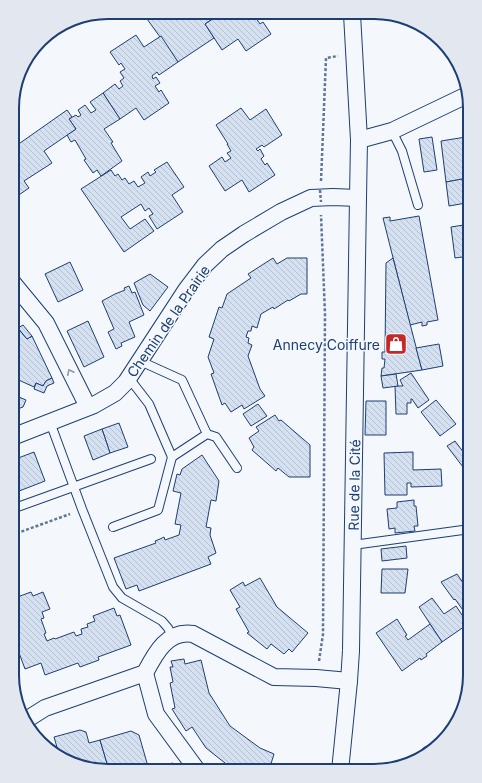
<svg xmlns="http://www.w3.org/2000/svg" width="482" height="783" font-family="Inter,sans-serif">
<defs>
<pattern id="building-back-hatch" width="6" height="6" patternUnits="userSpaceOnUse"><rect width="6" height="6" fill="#d5e0f0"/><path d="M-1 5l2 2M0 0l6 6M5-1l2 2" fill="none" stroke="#b6c1d1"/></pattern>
</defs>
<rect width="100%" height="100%" fill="#f4f7fb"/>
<g fill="url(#building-back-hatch)" stroke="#1d3f73">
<polygon points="142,12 143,12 222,13 205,24 214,38 178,62"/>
<polygon points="222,13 259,13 260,15 256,18 260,24 263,22 271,34 246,51 238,39 222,50 205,24"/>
<polygon points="78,18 35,49 44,36 71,19"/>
<polygon points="136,35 144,47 161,36 178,62 159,75 157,72 152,76 153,79 156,77 160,83 155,86 159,92 161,90 169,103 144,120 136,108 120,119 103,93 115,84 119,89 123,86 120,81 124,78 120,72 125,69 121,63 119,65 110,52"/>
<polygon points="103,93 120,119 104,129 113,142 111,143 122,161 101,176 97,170 93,173 84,160 86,159 75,140 71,142 67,135 76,129 69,119 76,115 78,117 81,115 78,110 85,105 91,113 96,110 90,102"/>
<polygon points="241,108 250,120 266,109 282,135 264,147 262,145 256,149 258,151 260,149 264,156 261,159 265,165 267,163 275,175 249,192 242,180 225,191 209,166 222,157 225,162 231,158 227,153 231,151 227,144 228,144 216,125"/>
<polygon points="67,110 72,117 69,119 76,129 44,151 52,163 24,181 29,188 13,199 13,148"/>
<polygon points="432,137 437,170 424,172 419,139"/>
<polygon points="466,137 470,169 470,178 446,182 441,141"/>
<polygon points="167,162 184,187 172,195 183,212 157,229 149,216 153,214 149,208 145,211 141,204 121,217 130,229 145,219 154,231 124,252 81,189 111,170 115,176 118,174 122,180 125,178 129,184 134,181 138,187 145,183 141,177 148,172 150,176 156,172 154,170"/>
<polygon points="462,179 466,203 449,206 446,182"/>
<polygon points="419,216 438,320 427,322 427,325 422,326 422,322 410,325 383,218 390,217 390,221"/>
<polygon points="470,224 470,256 455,258 451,227"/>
<polygon points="273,258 277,264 287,258 307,258 307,294 301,294 289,301 288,300 274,309 273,307 261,314 257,328 252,326 251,331 248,331 246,337 249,338 248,343 252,345 248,356 260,389 265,396 244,409 242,405 231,412 225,403 222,405 211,374 214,373 208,357 214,339 209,337 219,307 222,308 227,294 251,278 248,274"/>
<polygon points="393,258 422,370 381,376 382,368 384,368 385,359 382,359 382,352 385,352 386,263"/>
<polygon points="70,262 83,290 58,302 45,274"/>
<polygon points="150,274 168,287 150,311 143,305 134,283"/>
<polygon points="129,286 132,293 135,292 144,315 129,322 135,337 121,343 122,346 116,349 108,332 114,329 102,301 115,294 125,290 124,288"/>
<polygon points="12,321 27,339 32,336 52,378 46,381 43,386 36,383 34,387 12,377 14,373 12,371"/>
<polygon points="88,321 104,357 84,367 67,331"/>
<polygon points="23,325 32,336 27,339 18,328"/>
<polygon points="439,344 443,366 422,370 416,348"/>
<polygon points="411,373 429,400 418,408 412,399 411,399 411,403 407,403 407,414 396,414 395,386 403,386 400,380"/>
<polygon points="396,374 398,386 383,388 381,376"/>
<polygon points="52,378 54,383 47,386 44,393 34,389 36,383 43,386 46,381"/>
<polygon points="12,393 19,396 16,404 12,405"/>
<polygon points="19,397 26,400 23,407 12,411 12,405 16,404"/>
<polygon points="436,400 456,424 440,436 421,412"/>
<polygon points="366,401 386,401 386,435 365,435"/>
<polygon points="258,404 267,416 251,426 243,414"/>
<polygon points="275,415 279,421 281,420 310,445 310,477 289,477 278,468 276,471 252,450 254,447 249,438 259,431 256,427"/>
<polygon points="119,423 128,447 110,453 102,429"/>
<polygon points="102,429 110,453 93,460 84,436"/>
<polygon points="455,441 470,461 470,467 466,471 447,446"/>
<polygon points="34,452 45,481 14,493 12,487 12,477 18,474 13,460"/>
<polygon points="413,452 413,470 441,469 442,486 411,487 411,483 407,483 407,495 385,495 384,453"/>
<polygon points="202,455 219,481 216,501 211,500 206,527 211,528 210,535 216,553 208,557 211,564 139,591 137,585 126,589 114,558 156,543 155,541 160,539 164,537 165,540 179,535 181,525 175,524 181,493 173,491 177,474 180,475 182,469"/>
<polygon points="414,500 414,506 416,506 418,526 414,526 415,531 395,533 395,528 389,529 387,509 397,508 397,502"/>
<polygon points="406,546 407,558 382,561 381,549"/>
<polygon points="382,569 408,569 405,593 381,593"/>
<polygon points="457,574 468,590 470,589 470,620 455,599 454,600 441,582"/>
<polygon points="260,578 277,607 308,633 292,652 289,649 284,654 271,644 267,649 247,633 249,632 236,609 240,607 230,590 243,582 245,586"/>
<polygon points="31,592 33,596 43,592 50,609 42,612 44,618 41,619 46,633 44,634 47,641 54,638 55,639 74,632 76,636 82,634 81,629 88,627 87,624 95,621 93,616 114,608 117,616 120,615 131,645 98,657 99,660 80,667 78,663 45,675 41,663 25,669 12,634 12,599"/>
<polygon points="432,598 444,614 456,606 468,624 442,642 419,607"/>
<polygon points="397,619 407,635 405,636 408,640 430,624 442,642 426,654 427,656 421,660 420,658 402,671 376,633"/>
<polygon points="184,659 185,664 201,660 209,693 230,726 260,748 274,754 270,767 275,769 274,771 224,771 221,769 225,763 206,748 192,727 186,731 172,709 175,708 170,683 173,682 170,667 173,667 171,661"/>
<polygon points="80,730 86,732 89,743 100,740 109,770 95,770 58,755 59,754 54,737"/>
<polygon points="131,731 139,735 149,770 109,770 100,740"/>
<polygon points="173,763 179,770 158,770 157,767"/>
</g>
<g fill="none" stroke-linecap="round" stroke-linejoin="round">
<g stroke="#1d3f73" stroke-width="10">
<g id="lane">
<polyline points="392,131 402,151 418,205"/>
<polyline points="140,361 182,380 207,434 172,457"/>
<polyline points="50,422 82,509 113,587 122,598 162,621 168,628 173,638"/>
<polyline points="207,434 216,437 237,468"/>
<polyline points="12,509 151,459"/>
<polyline points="113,527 158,510 172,457 149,404 129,378"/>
<polyline points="353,545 470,529"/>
<polyline points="425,753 427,751"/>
</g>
</g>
<g stroke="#1d3f73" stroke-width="18">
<g id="street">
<polyline points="359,140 392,131 467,95"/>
<polyline points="13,283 46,323 88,407"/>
<polyline points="12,437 94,405 115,393 126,382 186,290 205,265 222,249 244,234 281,212 311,198 333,197 358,198"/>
<polyline points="145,673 156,714 197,770"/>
<path d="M26,720L45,708L145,673C155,654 167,630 193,634L274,677L316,678L349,681"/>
<polyline points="340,771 349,681 351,651 358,198 359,140 352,14"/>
</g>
</g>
<g stroke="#5e769c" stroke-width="2.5" stroke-dasharray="3 2" stroke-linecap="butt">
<polyline points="321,181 326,58 338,56"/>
<polyline points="12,535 70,514"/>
<polyline points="319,661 323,634 325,314 321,215"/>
</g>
<use href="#lane" stroke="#f4f7fb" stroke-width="8"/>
<use href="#street" stroke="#f4f7fb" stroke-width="16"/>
<polyline stroke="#5e769c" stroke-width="2.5" stroke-dasharray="3 2" stroke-linecap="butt" points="320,190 321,202"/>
</g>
<defs><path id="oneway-chevron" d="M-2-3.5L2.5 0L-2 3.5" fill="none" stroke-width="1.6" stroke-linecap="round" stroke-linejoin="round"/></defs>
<use stroke="#889bb7" href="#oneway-chevron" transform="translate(70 372) rotate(-116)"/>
<defs>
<g id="shop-square" transform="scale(1.15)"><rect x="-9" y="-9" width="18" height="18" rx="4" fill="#c62828" stroke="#f4f7fb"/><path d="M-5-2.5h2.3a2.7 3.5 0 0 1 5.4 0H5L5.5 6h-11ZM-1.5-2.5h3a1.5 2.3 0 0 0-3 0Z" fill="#fff"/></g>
</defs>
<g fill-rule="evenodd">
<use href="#shop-square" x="396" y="344"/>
</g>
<g text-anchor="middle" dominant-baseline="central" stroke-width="3" stroke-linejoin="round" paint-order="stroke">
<g font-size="14" fill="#1d3f73" stroke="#f4f7fb">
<text transform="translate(168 321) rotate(-55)">Chemin de la Prairie</text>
<text transform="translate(354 485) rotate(-89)">Rue de la Cité</text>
</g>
<g font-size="14" fill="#1d3f73" stroke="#f4f7fb" text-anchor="end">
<text x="380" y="344">Annecy Coiffure</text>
</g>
</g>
<path d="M0 0H482V783H0ZM108 19H374A89 89 0 0 1 463 108V675A89 89 0 0 1 374 764H108A89 89 0 0 1 19 675V108A89 89 0 0 1 108 19Z" fill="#e3e8f0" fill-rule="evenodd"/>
<path fill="none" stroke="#1d3f73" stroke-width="2" d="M108 19H374A89 89 0 0 1 463 108V675A89 89 0 0 1 374 764H108A89 89 0 0 1 19 675V108A89 89 0 0 1 108 19Z"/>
</svg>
